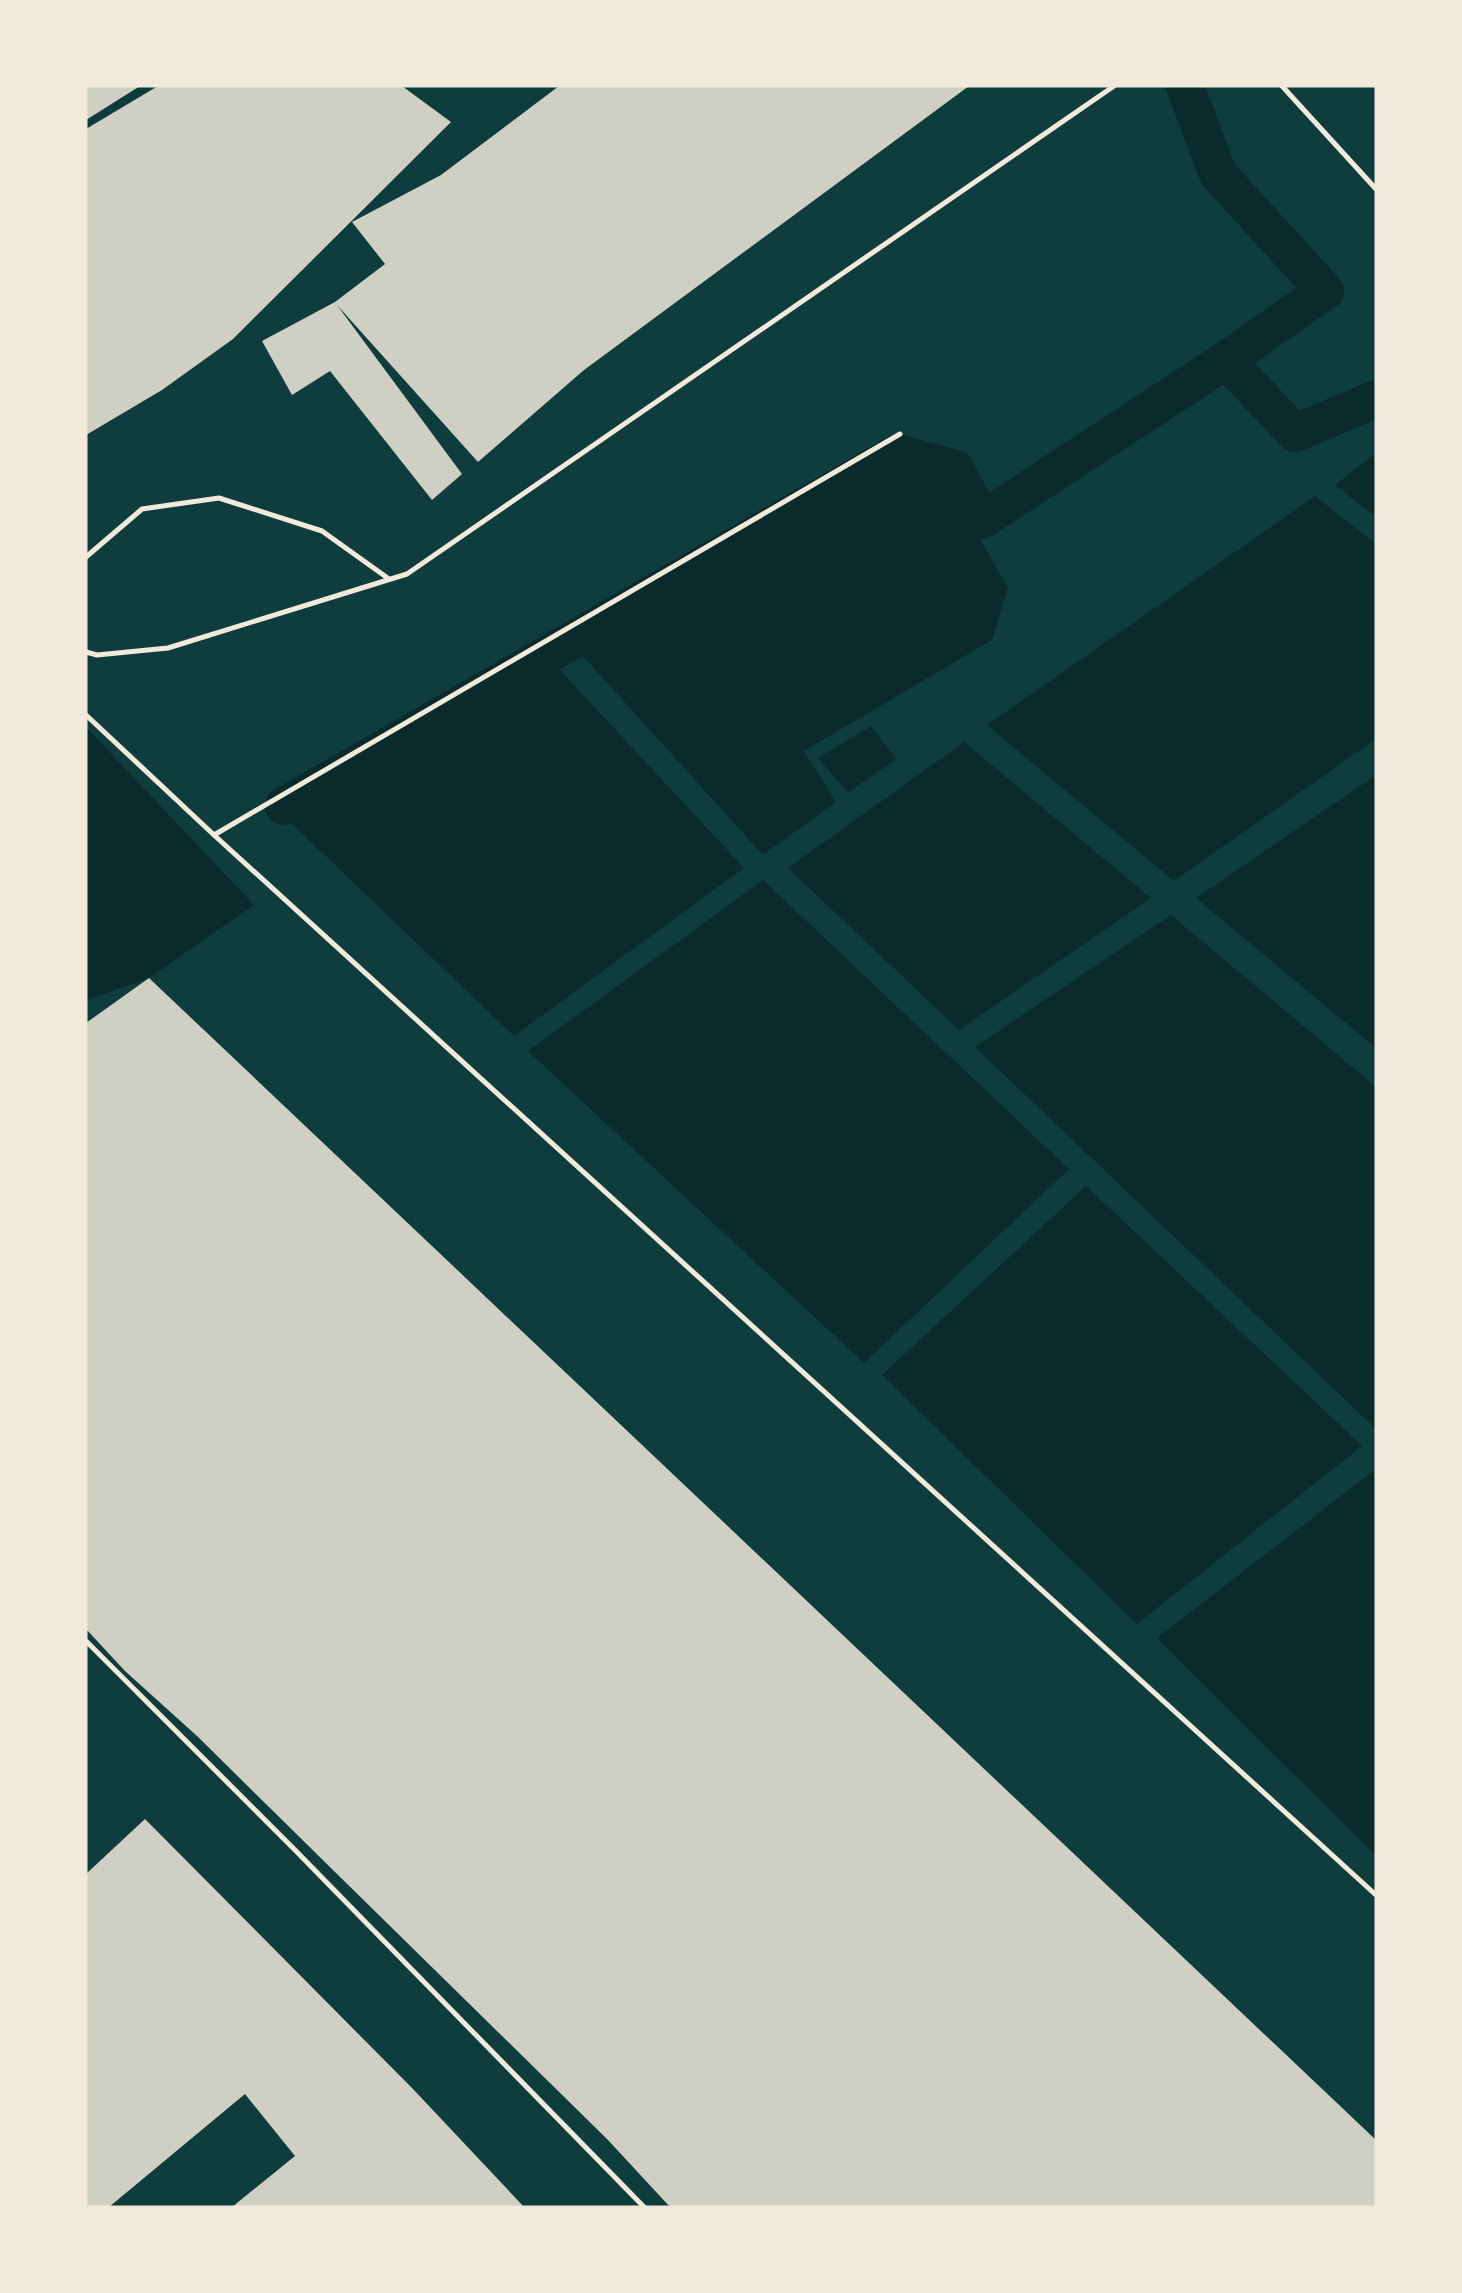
<svg xmlns="http://www.w3.org/2000/svg" width="1462" height="2293" font-family="Ubuntu,sans-serif">
<rect width="100%" height="100%" fill="#0f3d3e"/>
<g fill="#0a2a2b">
<polygon points="1376,453 1376,517 1335,485"/>
<polygon points="897,471 943,478 1008,587 992,640 804,751 836,802 763,855 581,654"/>
<polygon points="1315,496 1376,544 1376,739 1174,881 987,725"/>
<polygon points="557,667 744,868 514,1036 290,822"/>
<polygon points="871,726 896,759 848,793 818,758"/>
<polygon points="86,727 254,905 149,978 86,1000"/>
<polygon points="964,742 1151,898 959,1030 788,868"/>
<polygon points="1376,775 1376,1048 1196,898"/>
<polygon points="763,880 1069,1169 864,1363 528,1051"/>
<polygon points="1171,915 1376,1087 1376,1429 975,1047"/>
<polygon points="1086,1186 1362,1446 1137,1624 882,1375"/>
<polygon points="1376,1469 1376,1856 1157,1638"/>
</g>
<g fill="none" stroke-linecap="round" stroke-linejoin="round">
<g stroke="#0a2a2b" stroke-width="38">
<polyline points="1226,360 1295,433 1376,399"/>
<polyline points="284,806 898,453 955,469 982,520 1226,360 1325,291 1218,174 1185,86"/>
</g>
</g>
<g fill="#cfcfc3">
<polygon points="86,86 140,86 86,120"/>
<polygon points="158,86 402,86 451,122 233,339 162,390 86,435 86,129"/>
<polygon points="559,86 969,86 584,370 478,462 337,305 462,474 432,500 330,371 292,395 262,341 335,302 385,264 352,222 441,175"/>
<polygon points="149,978 1376,2140 1376,2207 670,2207 608,2140 335,1872 197,1736 125,1671 86,1629 86,1023"/>
<polygon points="145,1819 413,2089 524,2207 232,2207 295,2156 245,2094 109,2207 86,2207 86,1874"/>
</g>
<g fill="none" stroke-linecap="round" stroke-linejoin="round">
<g stroke="#f1e9da" stroke-width="5">
<polyline points="1282,86 1376,189"/>
<polyline points="86,557 142,509 219,498 322,531 389,579"/>
<polyline points="86,652 97,655 168,648 407,574 1114,86"/>
<polyline points="86,715 214,835 1376,1895"/>
<polyline points="214,835 900,434"/>
<polyline points="86,1641 295,1850 644,2207"/>
</g>
</g>
<rect width="1462" height="2293" fill="none" stroke="#f1e9da" stroke-width="175"/>
</svg>
